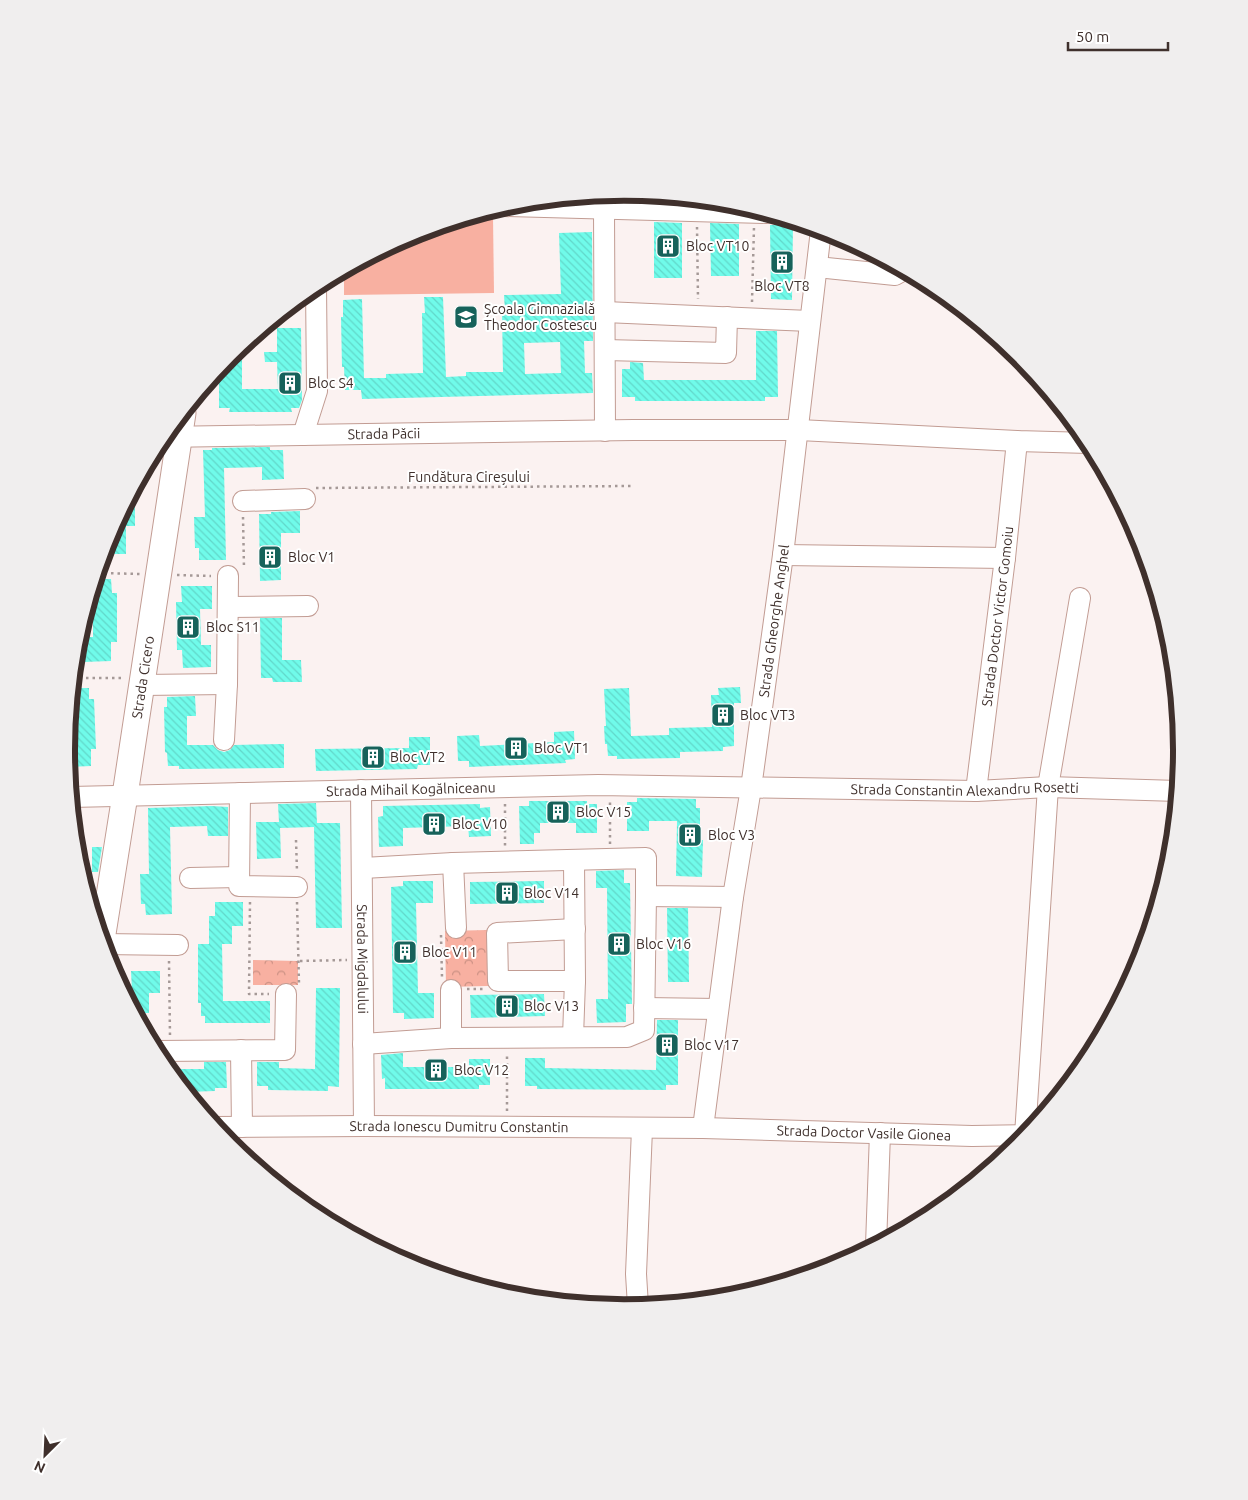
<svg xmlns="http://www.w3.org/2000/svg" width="1248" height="1500" font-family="Ubuntu,sans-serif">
<defs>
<pattern id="forest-crowns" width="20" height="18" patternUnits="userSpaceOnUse" patternTransform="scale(1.25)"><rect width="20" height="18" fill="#f8b0a1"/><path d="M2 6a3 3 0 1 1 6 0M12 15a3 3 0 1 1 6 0" fill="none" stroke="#ca9083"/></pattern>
<pattern id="building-back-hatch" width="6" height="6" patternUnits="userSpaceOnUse" patternTransform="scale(1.25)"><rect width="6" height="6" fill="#70fbea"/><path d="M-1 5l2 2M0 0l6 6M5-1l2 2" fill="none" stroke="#62d7c9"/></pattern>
</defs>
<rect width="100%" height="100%" fill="#fbf2f1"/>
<g fill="url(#forest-crowns)">
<polygon points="487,930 488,986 446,987 445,931"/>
<polygon points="253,960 298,961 298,985 253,985"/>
</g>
<polygon fill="#f8b0a1" points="468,217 493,217 494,293 344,295 344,270 411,235"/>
<g fill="url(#building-back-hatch)" fill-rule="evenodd">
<polygon points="654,222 682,223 682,278 654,278"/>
<polygon points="710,223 739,224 739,276 711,276"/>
<polygon points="770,225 793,225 792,300 771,299"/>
<path d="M592,232L593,341H584L585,373H592L593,393L362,399L361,390H345L344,367H342L341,317H343V300L362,299L364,378H386V374L423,373L422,313H425L424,297H443L446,377L466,376V372H503L502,312H505L504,295L561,294L559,233ZM560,342L561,373L525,374L524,343Z"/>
<polygon points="277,328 301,328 302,400 299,408 291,408 292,412 229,412 230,408 219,408 219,369 230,355 242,345 242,389 278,389 277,362 265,362 264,352 277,352"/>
<polygon points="756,331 777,331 778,397 765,397 765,401 635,401 635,397 622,397 622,369 630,369 630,362 643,363 644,380 756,380"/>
<polygon points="270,447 270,450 283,450 284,479 262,480 262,467 224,468 226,560 199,560 199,548 195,548 194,517 205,517 203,450 212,450 212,448"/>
<polygon points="135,487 135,526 126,526 126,554 104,554 109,536"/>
<polygon points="300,511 300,533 281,533 281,580 260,581 259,514 271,514 271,512"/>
<polygon points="96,579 111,579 112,593 117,593 117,642 111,642 111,661 84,662 84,637 93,637 93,604 88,604"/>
<polygon points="181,586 212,586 212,609 200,609 201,645 211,645 211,667 183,668 182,650 177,650 176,602 182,602"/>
<polygon points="260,618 282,618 282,660 301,660 302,682 273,682 272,678 261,678"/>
<polygon points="740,687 741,703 734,703 734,746 723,747 723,751 680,752 680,758 617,759 617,756 608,756 607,744 605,744 604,726 606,726 604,689 629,688 631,736 669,735 669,728 712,727 711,695 719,695 718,688"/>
<polygon points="72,688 89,688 89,699 94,699 96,749 91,749 91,766 68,767 67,745 72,745 71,704"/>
<polygon points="195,696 196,716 187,716 187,745 213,745 218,750 224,752 230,750 234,745 284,744 284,768 179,769 179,766 168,766 167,753 165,752 164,707 167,707 167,697"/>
<polygon points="574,731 575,759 565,760 566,763 469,767 469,761 458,761 457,736 479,735 480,746 554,742 554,732"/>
<polygon points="409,737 430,737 430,765 418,765 417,769 316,771 315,749 409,748"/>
<polygon points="637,798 696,799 696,808 700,808 700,840 703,840 702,877 676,876 677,821 649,821 649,831 627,831 627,802 637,802"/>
<polygon points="529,801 587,801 587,804 597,804 597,833 576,833 576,823 540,823 540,833 534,833 534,844 520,844 519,806 529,806"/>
<polygon points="316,803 317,823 340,823 342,928 316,928 314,827 280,828 281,858 257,859 256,822 279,822 278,804"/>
<polygon points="480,804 480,808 490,807 491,836 469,837 468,826 403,828 403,846 379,847 378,817 383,816 383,806"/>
<polygon points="212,806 228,807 228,836 208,836 207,826 170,827 172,914 146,915 145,904 141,904 140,874 149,874 148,808"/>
<polygon points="92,847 102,847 98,872 92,872"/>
<polygon points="624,870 624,883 630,883 632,1004 626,1004 626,1022 597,1023 596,999 608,999 607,888 596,888 596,871"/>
<polygon points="403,881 433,881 433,903 416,903 418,993 434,993 434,1018 404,1019 404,1013 393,1013 391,887 403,886"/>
<polygon points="544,881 544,903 470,904 470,882"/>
<polygon points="215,902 243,902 243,926 232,926 232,944 222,944 223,1001 270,1001 270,1023 205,1023 205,1016 201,1016 201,1003 198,1003 198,944 209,944 209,916 215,916"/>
<polygon points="667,908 688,908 689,982 668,982"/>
<polygon points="131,971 160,971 160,993 149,993 149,1013 135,1013 124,991 132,991"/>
<polygon points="316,988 340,988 339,1087 328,1086 328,1091 268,1090 268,1086 257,1086 257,1062 279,1062 279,1068 315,1069"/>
<polygon points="544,994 545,1016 471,1018 470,995"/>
<polygon points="657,1020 678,1020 678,1085 666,1085 666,1090 537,1089 537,1086 525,1086 525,1058 545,1058 545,1068 656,1070"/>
<polygon points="403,1053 403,1067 469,1067 469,1059 490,1059 490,1085 479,1085 479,1089 385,1089 385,1078 382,1079 381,1055"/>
<polygon points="204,1062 226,1062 227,1088 215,1088 215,1091 186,1092 168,1069 204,1069"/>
</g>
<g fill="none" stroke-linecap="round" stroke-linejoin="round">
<g stroke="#c29c93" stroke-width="22">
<g id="minor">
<polyline points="504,206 767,213"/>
<polyline points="604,209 605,431"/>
<polyline points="817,267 895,275 904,270"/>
<polyline points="605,312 810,321"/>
<polyline points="605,350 726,353 727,317"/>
<polyline points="303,435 317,391 316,285"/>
<path id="s1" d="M163,437L633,430H799L1017,441L1089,443"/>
<polyline points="243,501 305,499"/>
<polyline points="783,555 1005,558"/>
<polyline points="228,607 308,606"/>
<polyline points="142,685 227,684"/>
<polyline points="224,740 227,684 228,576"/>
<path id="s2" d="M361,790L364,1126"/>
<path id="s3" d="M976,791L1005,558L1017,441"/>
<polyline points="240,793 239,886 297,887"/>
<path id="s4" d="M71,797L598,785L976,791L1048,787L1178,791"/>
<polyline points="453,863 456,928"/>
<polyline points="363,868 453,863 646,858 646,896 733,897"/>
<polyline points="190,878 239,877"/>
<polyline points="575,929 497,933 498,981 575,981"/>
<polyline points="103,944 178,945"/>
<polyline points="451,990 451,1038"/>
<polyline points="644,1008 718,1009"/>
<polyline points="573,1037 575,981 574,861"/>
<polyline points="363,1044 451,1038 627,1037 644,1030 646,896"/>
<polyline points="241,1050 242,1127"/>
<polyline points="155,1051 285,1050 286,994"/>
<path id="s5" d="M215,1127L364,1126L703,1128L972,1136L1026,1135"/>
<path id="s6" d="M703,1128L733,897L751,788L783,555L821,230"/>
<polyline points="1025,1135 1048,787 1080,598"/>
<polyline points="876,1245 880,1133"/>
<polyline points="638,1306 636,1274 642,1129"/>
</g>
</g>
<g stroke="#c29c93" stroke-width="27">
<g id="major">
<path id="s7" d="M102,940L125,795L183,413"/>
</g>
</g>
<g stroke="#a59997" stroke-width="2.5" stroke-dasharray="2.5 4" stroke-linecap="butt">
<polyline points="697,227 698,299"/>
<polyline points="752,302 754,227"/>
<polyline points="316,488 633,486"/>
<polyline points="243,517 244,569"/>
<polyline points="98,573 141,574"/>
<polyline points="177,575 211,576"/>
<polyline points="73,678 124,678"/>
<polyline points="505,804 505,846"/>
<polyline points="296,840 297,871"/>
<polyline points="610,844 610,802"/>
<polyline points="250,902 249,994 269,994"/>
<polyline points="297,902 299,984"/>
<polyline points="441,935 442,977"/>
<polyline points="169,961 170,1036"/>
<polyline points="300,961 347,960"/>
<polyline points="467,989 484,989"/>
<polyline points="507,1111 507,1054"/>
</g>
<use href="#minor" stroke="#fff" stroke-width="20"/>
<use href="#major" stroke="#fff" stroke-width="25"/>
</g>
<defs>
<g id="building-square" transform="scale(1.25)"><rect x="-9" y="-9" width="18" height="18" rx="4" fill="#16625a" stroke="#fff"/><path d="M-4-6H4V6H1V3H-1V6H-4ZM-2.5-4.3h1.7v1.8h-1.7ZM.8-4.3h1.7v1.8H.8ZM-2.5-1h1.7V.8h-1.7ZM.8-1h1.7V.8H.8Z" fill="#fff"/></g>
<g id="school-square" transform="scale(1.25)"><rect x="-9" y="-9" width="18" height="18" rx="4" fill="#16625a" stroke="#fff"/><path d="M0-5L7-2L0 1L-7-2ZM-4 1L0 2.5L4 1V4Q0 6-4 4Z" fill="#fff"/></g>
</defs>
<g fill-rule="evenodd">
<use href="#building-square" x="668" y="246"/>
<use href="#building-square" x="782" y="262"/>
<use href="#school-square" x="466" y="317"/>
<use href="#building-square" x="290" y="383"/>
<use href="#building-square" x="270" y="557"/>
<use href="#building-square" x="188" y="627"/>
<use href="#building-square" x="723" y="715"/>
<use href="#building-square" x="516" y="748"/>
<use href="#building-square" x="373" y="757"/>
<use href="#building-square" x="558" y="812"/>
<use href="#building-square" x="434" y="824"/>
<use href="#building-square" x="690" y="835"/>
<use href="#building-square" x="507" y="893"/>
<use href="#building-square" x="619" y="944"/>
<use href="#building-square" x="405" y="952"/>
<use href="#building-square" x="507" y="1006"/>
<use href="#building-square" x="667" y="1045"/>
<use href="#building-square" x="436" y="1070"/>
</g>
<g text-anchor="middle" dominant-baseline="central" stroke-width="4" stroke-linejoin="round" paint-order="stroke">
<g font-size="14" fill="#3f302c" stroke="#fff" text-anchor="start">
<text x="686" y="246">Bloc VT10</text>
<text x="782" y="286" text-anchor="middle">Bloc VT8</text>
<text x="484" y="309">Școala Gimnazială<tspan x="484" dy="16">Theodor Costescu</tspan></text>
<text x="308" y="383">Bloc S4</text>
<text x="288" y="557">Bloc V1</text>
<text x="206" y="627">Bloc S11</text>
<text x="740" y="715">Bloc VT3</text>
<text x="534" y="748">Bloc VT1</text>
<text x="390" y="757">Bloc VT2</text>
<text x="576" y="812">Bloc V15</text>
<text x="452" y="824">Bloc V10</text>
<text x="708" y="835">Bloc V3</text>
<text x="524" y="893">Bloc V14</text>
<text x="636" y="944">Bloc V16</text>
<text x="422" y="952">Bloc V11</text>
<text x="524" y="1006">Bloc V13</text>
<text x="684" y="1045">Bloc V17</text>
<text x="454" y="1070">Bloc V12</text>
</g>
<g font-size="14" fill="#3f302c" stroke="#fff">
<text stroke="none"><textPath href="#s1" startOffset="221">Strada Păcii</textPath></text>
<text x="469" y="477">Fundătura Cireșului</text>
<text stroke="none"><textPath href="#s3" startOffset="176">Strada Doctor Victor Gomoiu</textPath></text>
<text stroke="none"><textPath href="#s6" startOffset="512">Strada Gheorghe Anghel</textPath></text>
<text stroke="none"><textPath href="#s7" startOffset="266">Strada Cicero</textPath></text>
<text stroke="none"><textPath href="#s4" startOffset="340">Strada Mihail Kogălniceanu</textPath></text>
<text stroke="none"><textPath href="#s4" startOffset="894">Strada Constantin Alexandru Rosetti</textPath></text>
<text stroke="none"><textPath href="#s2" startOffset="169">Strada Migdalului</textPath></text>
<text stroke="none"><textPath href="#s5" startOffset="244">Strada Ionescu Dumitru Constantin</textPath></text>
<text stroke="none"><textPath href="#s5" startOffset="649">Strada Doctor Vasile Gionea</textPath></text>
</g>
</g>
<path d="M0 0H1248V1500H0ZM75 750a549 549 0 1 1 1098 0a549 549 0 1 1-1098 0Z" fill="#f0eeee" fill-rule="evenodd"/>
<path fill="none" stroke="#3f302c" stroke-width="6" d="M75 750a549 549 0 1 1 1098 0a549 549 0 1 1-1098 0Z"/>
<g transform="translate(45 1455) rotate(204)" stroke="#ffffff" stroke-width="4" paint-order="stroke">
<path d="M0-4L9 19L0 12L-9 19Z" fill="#3f302c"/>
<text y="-8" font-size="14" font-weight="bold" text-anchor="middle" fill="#3f302c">N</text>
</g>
<path d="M1068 42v8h100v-8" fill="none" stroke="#3f302c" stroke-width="2.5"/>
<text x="1076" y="42" font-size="15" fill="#3f302c" stroke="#ffffff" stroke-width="4" paint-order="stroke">50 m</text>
</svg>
